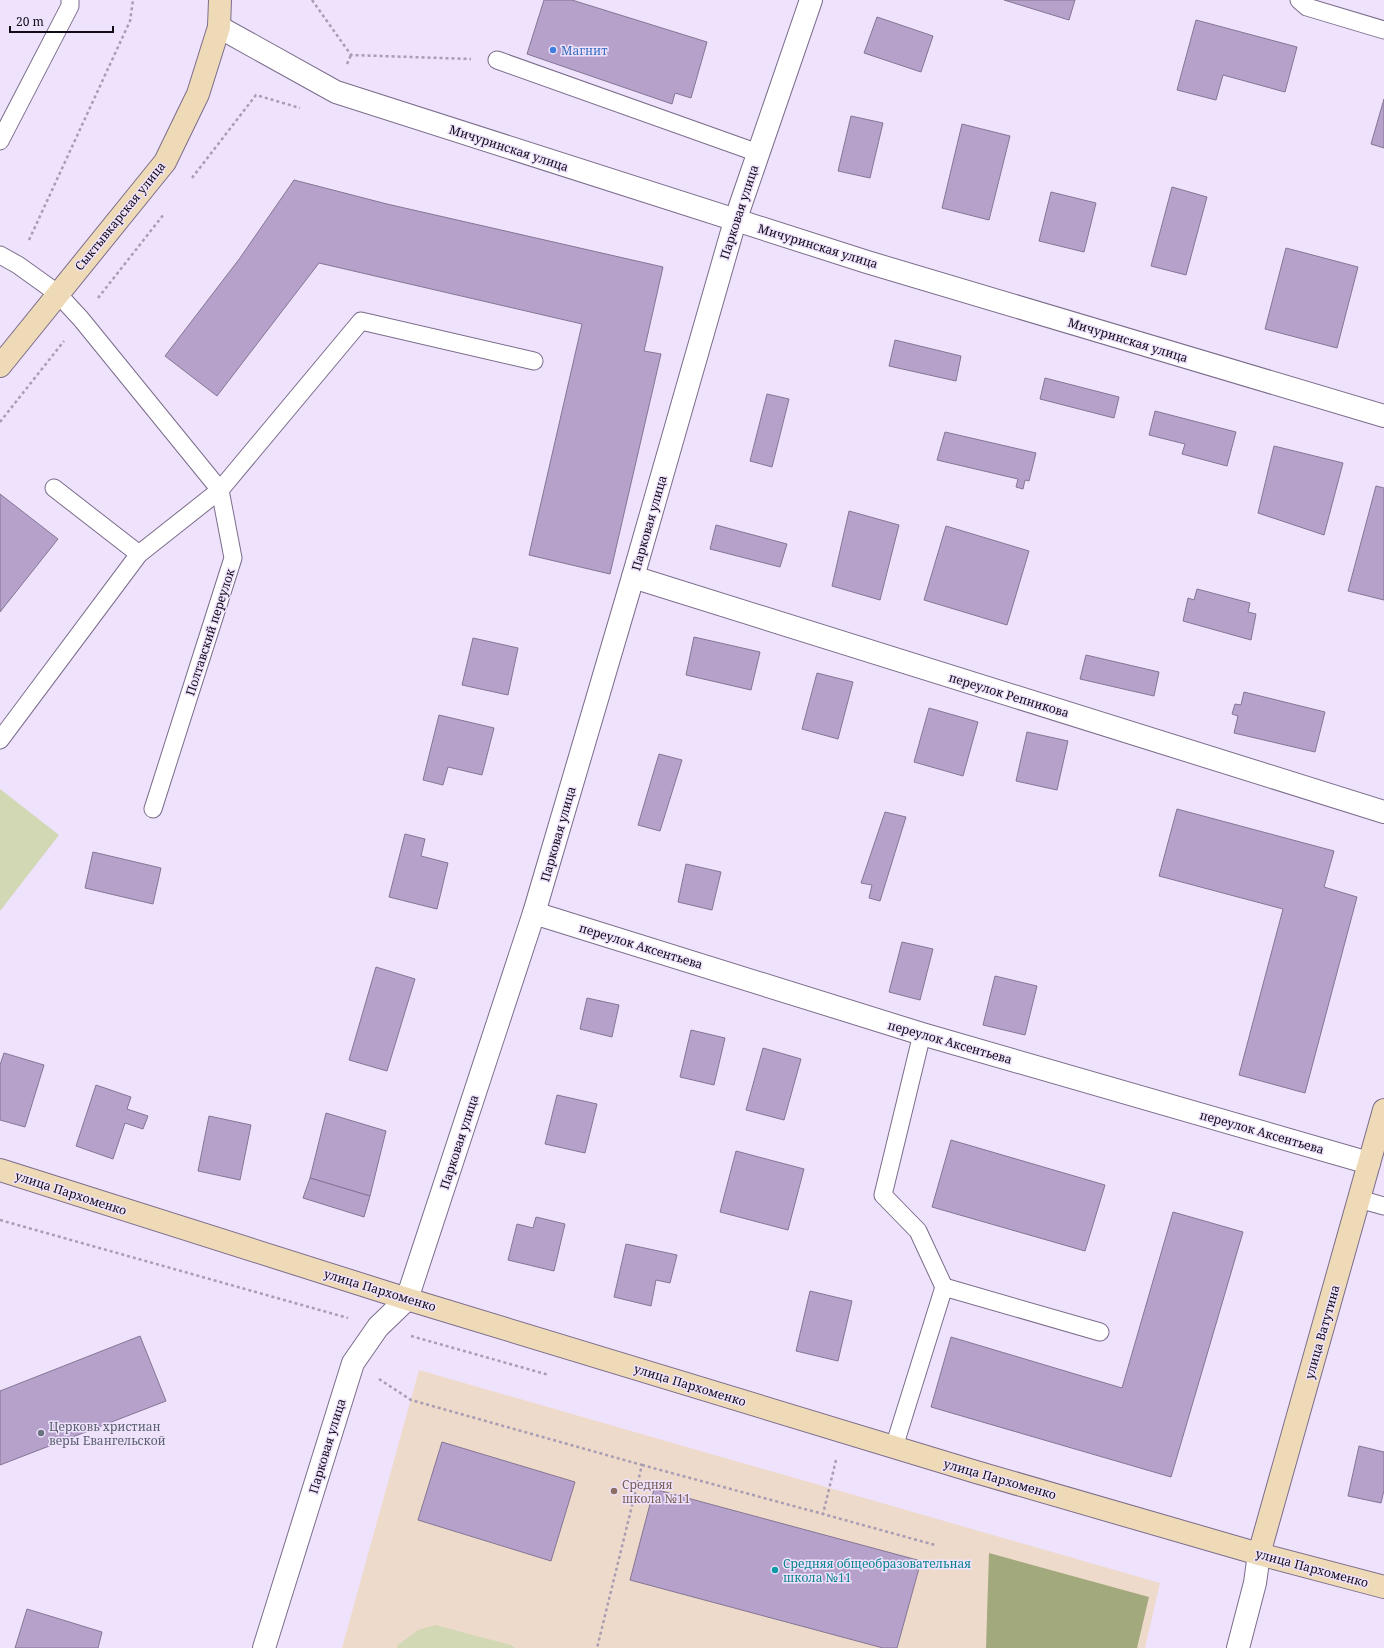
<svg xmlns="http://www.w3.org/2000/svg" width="1384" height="1648" font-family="'Noto Serif',serif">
<rect width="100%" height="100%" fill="#efe2fd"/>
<polygon fill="#eedacb" points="419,1370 1160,1583 1145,1648 342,1648"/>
<g fill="#d2d8b4">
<polygon points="0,789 59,835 0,911"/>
<polygon points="435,1625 511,1645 515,1648 397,1648 398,1645 418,1630"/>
</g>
<polygon fill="#a2a97d" points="989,1553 1149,1597 1137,1648 986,1648"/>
<g fill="#b5a1ca" stroke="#847694">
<polygon points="544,0 572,0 707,42 691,98 675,93 672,104 527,54"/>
<polygon points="1004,0 1075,0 1069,20"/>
<polygon points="877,17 933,36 921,72 864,53"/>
<polygon points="1196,20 1297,47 1285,92 1223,75 1216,100 1177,90"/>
<polygon points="1384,99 1384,148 1371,144"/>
<polygon points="851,116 883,123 870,178 838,171"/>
<polygon points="962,124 1010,136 989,220 942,208"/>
<polygon points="294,180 387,204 663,267 644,351 661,354 610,574 529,555 582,324 319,263 217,396 165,356 240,258"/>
<polygon points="1172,187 1207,197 1186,275 1151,266"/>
<polygon points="1051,192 1096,203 1084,252 1039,241"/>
<polygon points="1286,248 1358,267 1337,348 1265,329"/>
<polygon points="895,340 961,356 956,381 889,366"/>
<polygon points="1045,378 1119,397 1114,418 1040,399"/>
<polygon points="767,394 789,399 772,467 750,461"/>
<polygon points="1155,411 1236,432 1227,466 1182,454 1185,444 1149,435"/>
<polygon points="945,432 1036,453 1029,481 1025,480 1023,489 1016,487 1018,479 937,460"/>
<polygon points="1274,446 1343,463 1324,535 1258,513"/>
<polygon points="1376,486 1384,488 1384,600 1348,591"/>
<polygon points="0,494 58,539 0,612"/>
<polygon points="849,511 899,525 880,600 832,586"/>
<polygon points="716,525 787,544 780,567 710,549"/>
<polygon points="946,526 1029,551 1007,625 924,600"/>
<polygon points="1197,589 1250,603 1248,612 1256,614 1251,640 1183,621 1188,598 1194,600"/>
<polygon points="694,637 760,652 751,690 686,675"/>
<polygon points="473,638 518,648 508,695 462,685"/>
<polygon points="1086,655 1159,672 1154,696 1080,679"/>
<polygon points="817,673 853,682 838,739 802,729"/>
<polygon points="1244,692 1325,712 1315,752 1234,733 1238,716 1232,714 1235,704 1241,705"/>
<polygon points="929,708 978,722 963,776 914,762"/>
<polygon points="439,715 494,728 482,775 448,767 443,785 423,780"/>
<polygon points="1027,732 1068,741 1057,790 1016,781"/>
<polygon points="659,754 682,760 660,831 638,825"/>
<polygon points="1177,809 1334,851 1324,887 1357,897 1305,1093 1239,1075 1283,909 1159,876"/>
<polygon points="885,812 906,817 880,901 869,898 872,885 861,883"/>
<polygon points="405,834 425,839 421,856 448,863 437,909 389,897"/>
<polygon points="93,852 161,868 153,904 85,888"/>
<polygon points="686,864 721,872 712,910 678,902"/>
<polygon points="902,942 933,949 920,1000 889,992"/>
<polygon points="376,967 415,979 387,1071 349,1060"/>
<polygon points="995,976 1037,986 1025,1035 983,1025"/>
<polygon points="587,998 619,1005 612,1037 580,1029"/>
<polygon points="691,1030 725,1038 714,1085 680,1077"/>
<polygon points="763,1048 801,1059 784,1120 746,1110"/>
<polygon points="4,1053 44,1065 25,1127 0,1120 0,1065"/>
<polygon points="96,1085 131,1097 127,1109 148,1116 143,1129 125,1123 113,1159 76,1146"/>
<polygon points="557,1095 597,1104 585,1153 545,1144"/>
<polygon points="326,1113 386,1131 370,1196 310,1178"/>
<polygon points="209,1116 251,1125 240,1180 198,1171"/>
<polygon points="951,1140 1105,1185 1085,1251 932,1207"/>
<polygon points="736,1151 804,1169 788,1230 720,1212"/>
<polygon points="310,1178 370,1196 364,1217 303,1198"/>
<polygon points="1173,1212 1243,1232 1171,1477 931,1407 951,1337 1122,1388"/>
<polygon points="536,1217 565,1224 554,1271 508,1260 517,1224 533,1228"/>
<polygon points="626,1244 677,1255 670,1283 656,1280 651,1306 614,1297"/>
<polygon points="810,1291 852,1301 838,1361 796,1351"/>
<polygon points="140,1336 166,1401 0,1465 0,1391"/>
<polygon points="442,1442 575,1482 551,1561 418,1520"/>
<polygon points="1359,1446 1384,1452 1384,1490 1381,1503 1348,1496"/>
<polygon points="654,1489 921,1561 897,1648 883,1648 630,1580"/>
<polygon points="27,1609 102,1632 98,1648 15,1648"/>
</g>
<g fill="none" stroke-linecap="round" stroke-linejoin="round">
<g stroke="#7b6d8b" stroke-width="19">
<g id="lane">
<polyline points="1299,0 1307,7 1384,30"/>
<polyline points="497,60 758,153"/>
<polyline points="0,141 70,6 70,0"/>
<polyline points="0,255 18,265 57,293 81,319 220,490 233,558 153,809"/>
<polyline points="54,488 139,554"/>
<polyline points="0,740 139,554 220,490 361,321 534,361"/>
<polyline points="922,1034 883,1195 918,1231 944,1287"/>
<polyline points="1359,1199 1384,1206"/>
<polyline points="894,1447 944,1287 1100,1332"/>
</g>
</g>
<g stroke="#7b6d8b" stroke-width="24">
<g id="street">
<polyline points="219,27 336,92 867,262 1384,416"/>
<polyline points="633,577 1384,812"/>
<polyline points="534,913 922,1034 1369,1163"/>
<polyline points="264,1648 353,1363 378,1327 407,1299 534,913 633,577 735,221 811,0"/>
<polyline points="1238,1648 1255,1583 1259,1554"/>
</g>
</g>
<g stroke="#7b6d8b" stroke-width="24">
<g id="secondary">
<polyline points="0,366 165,162 198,94 219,27 220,0"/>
<polyline points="0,1170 407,1299 976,1472 1259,1554 1384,1587"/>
<polyline points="1259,1554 1384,1110"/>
</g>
</g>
<g stroke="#a89db3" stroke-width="2.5" stroke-dasharray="3 3" stroke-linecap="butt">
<polyline points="312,0 351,55 471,59"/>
<polyline points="347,64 351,55"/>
<polyline points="192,178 256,95 300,108"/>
<polyline points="29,240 130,21 133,0"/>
<polyline points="98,298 164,214"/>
<polyline points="0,422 64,341"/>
<polyline points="0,1220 348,1318"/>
<polyline points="411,1336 549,1375"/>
<polyline points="379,1379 411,1400 642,1465 597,1648"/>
<polyline points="836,1460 823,1514 935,1545"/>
<polyline points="642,1465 823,1514"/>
</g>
<use href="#lane" stroke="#fff" stroke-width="17"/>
<use href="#street" stroke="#fff" stroke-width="22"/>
<use href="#secondary" stroke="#efdab8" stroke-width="22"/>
</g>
<circle fill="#3f7fe0" stroke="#efe2fd" stroke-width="1.5" cx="553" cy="50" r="4"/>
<circle fill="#6b7280" stroke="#efe2fd" stroke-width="1.5" cx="41" cy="1433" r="4"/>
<circle fill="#8d6e63" stroke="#efe2fd" stroke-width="1.5" cx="614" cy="1491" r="4"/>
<circle fill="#0f9aa8" stroke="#efe2fd" stroke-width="1.5" cx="775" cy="1570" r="4"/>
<g text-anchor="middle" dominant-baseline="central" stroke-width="3" stroke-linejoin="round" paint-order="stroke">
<g font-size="12" fill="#366cbe" stroke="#efe2fd" text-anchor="start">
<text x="561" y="50">Магнит</text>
</g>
<g font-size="12" fill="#120c17" stroke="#efe2fd">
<text transform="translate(509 148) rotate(18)">Мичуринская улица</text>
<text transform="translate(739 212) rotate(-72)">Парковая улица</text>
<text transform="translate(120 216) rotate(-51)">Сыктывкарская улица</text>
<text transform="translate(818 246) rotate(17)">Мичуринская улица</text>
<text transform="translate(1128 340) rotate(17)">Мичуринская улица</text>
<text transform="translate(649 523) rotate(-74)">Парковая улица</text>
<text transform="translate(210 632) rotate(-72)">Полтавский переулок</text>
<text transform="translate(1009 695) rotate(17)">переулок Репникова</text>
<text transform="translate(558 834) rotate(-74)">Парковая улица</text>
<text transform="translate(641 946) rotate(17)">переулок Аксентьева</text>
<text transform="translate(950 1042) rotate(16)">переулок Аксентьева</text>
<text transform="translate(1262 1132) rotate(16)">переулок Аксентьева</text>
<text transform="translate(459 1142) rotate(-72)">Парковая улица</text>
<text transform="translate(71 1193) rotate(18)">улица Пархоменко</text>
<text transform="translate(380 1290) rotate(17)">улица Пархоменко</text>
<text transform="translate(1322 1332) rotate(-74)">улица Ватутина</text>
<text transform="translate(690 1385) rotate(17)">улица Пархоменко</text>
<text transform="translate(327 1446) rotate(-73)">Парковая улица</text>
<text transform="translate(1000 1479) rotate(16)">улица Пархоменко</text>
<text transform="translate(1312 1568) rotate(15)">улица Пархоменко</text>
</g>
<g font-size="12" fill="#5b616d" stroke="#efe2fd" text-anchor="start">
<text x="49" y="1426">Церковь христиан<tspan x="49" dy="14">веры Евангельской</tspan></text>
</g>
<g font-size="12" fill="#785e54" stroke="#efe2fd" text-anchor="start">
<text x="622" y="1484">Средняя<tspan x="622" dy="14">школа №11</tspan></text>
</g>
<g font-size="12" fill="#0d838f" stroke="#efe2fd" text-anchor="start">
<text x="783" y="1563">Средняя общеобразовательная<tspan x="783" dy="14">школа №11</tspan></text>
</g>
</g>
<path d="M10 26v6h103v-6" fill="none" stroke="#120c17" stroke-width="2"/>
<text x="16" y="26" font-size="12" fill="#120c17" stroke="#efe2fd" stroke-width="3" paint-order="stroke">20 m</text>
</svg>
